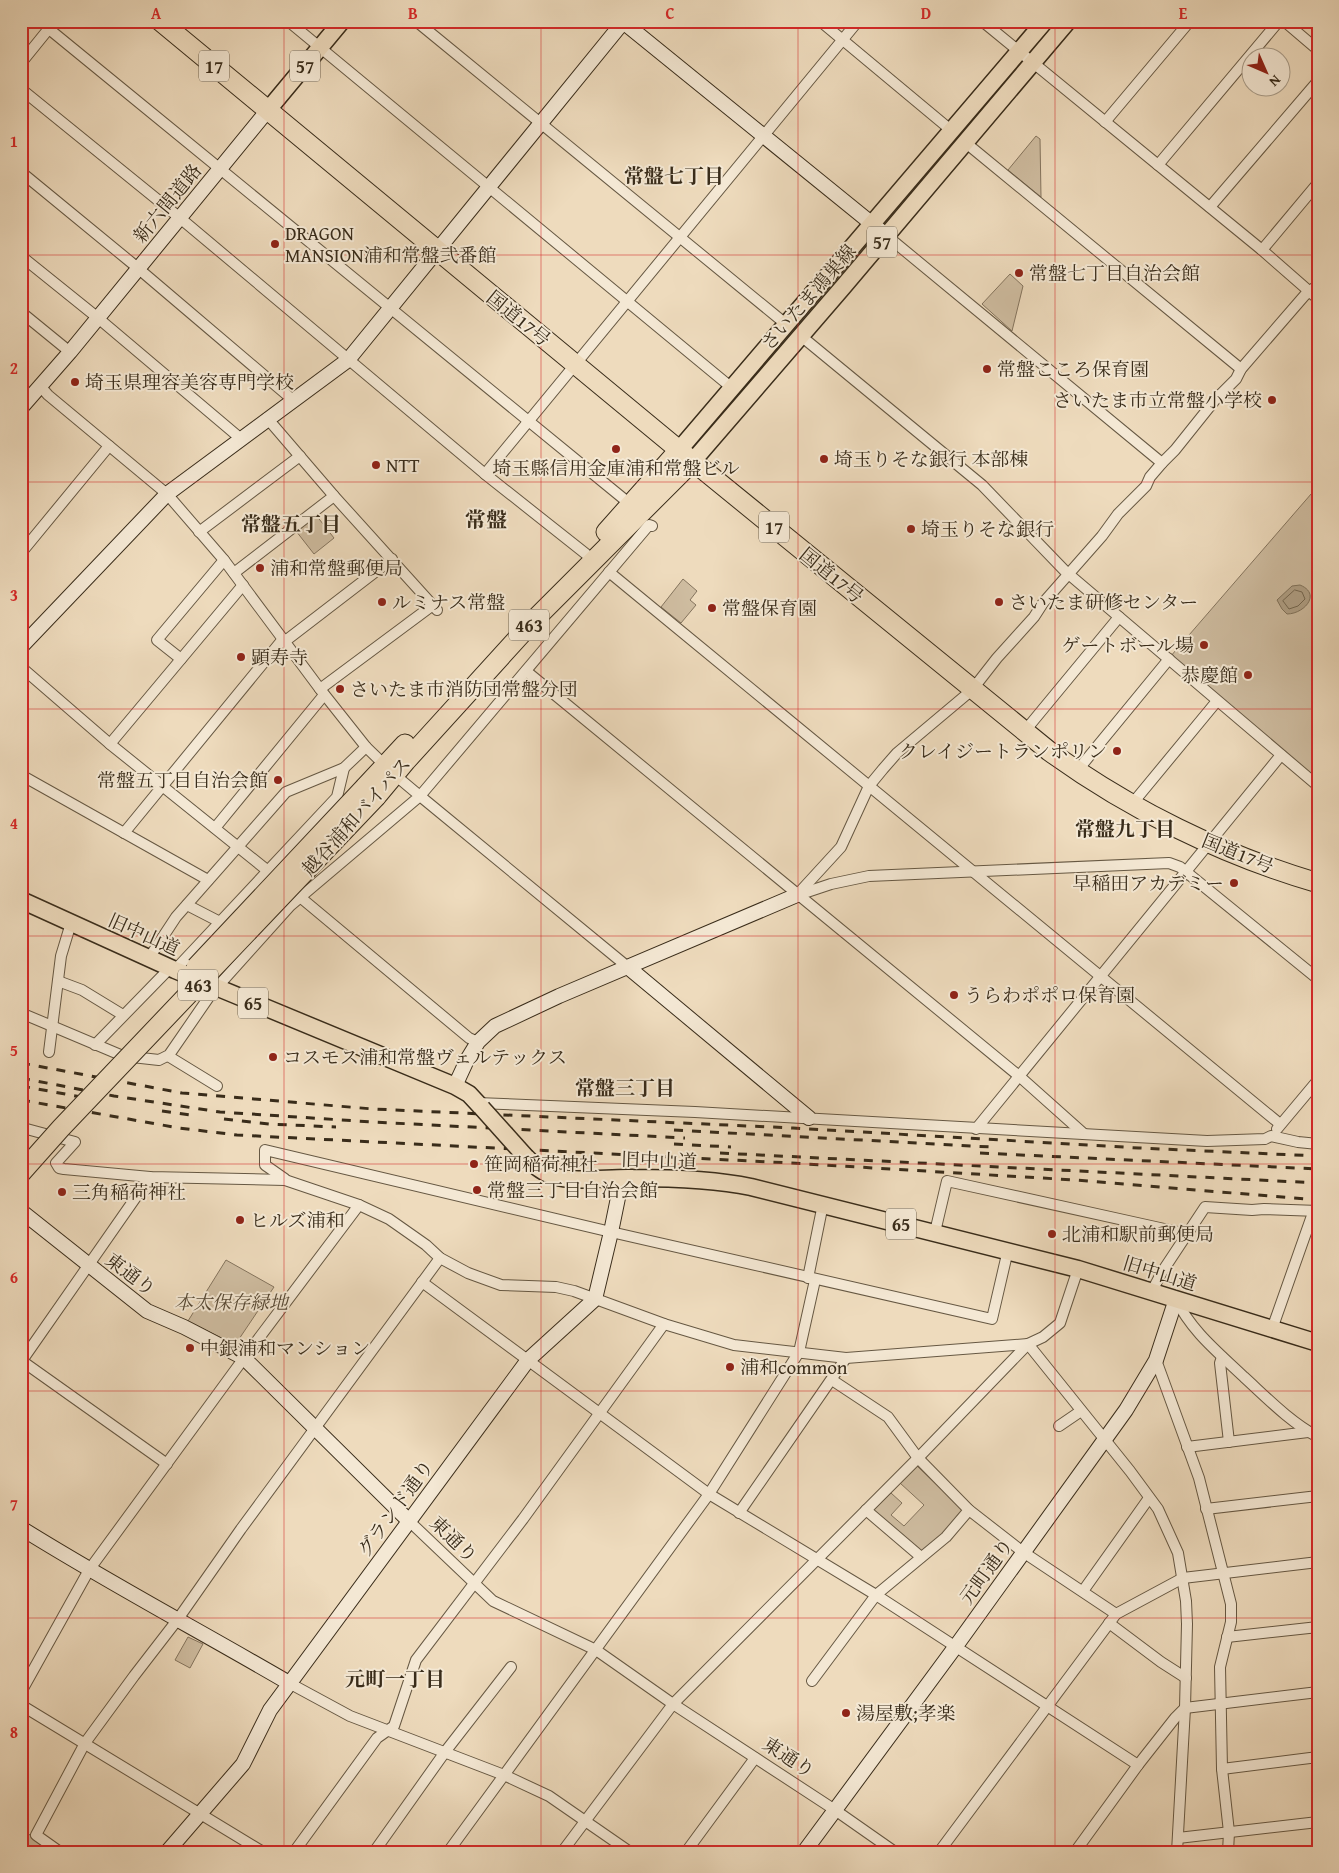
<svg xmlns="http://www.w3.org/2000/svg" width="1339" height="1873" font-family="'Gentium Book Plus','Noto Serif JP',serif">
<rect width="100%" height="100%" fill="#eedbbd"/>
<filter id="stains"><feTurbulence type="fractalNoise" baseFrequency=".004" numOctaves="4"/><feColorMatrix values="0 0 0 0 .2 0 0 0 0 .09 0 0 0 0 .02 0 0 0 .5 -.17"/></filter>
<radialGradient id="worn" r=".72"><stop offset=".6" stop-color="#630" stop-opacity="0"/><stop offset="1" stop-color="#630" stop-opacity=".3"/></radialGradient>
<g fill="#cfbda1" stroke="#84745e">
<polygon points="1036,136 1040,139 1041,197 1008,170"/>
<polygon points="1010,274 1023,286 1012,331 982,304"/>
<polygon points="1318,486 1318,781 1170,657"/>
<polygon points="316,515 334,538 314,554 296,531"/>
<polygon points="683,579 697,591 690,600 696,605 681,623 661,607"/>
<polygon points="226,1260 274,1287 235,1345 188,1321"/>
<polygon points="917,1466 964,1511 943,1535 920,1553 873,1511 891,1493 902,1503 891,1515 904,1526 924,1505 900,1483"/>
<polygon points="188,1637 203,1644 190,1668 175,1660"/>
<polygon points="21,1828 48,1849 46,1852 21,1852"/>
</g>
<path fill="#b0a086" stroke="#80725b" d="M1300,585C1322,594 1304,614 1287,614L1282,609L1277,600L1292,586Z"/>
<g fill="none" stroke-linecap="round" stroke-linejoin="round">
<polygon stroke="#746650" stroke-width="1" points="1295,590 1302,592 1305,599 1298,606 1289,609 1283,601"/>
<g stroke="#665843" stroke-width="12">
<g id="street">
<polyline points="288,21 732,388"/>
<polyline points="416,21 787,325"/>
<polyline points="820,21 952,131"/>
<polyline points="982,21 1262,250 1318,299"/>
<polyline points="1284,21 1318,50"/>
<polyline points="49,29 630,504"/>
<polyline points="21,63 55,21"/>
<polyline points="21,89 180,218 485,474 586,554"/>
<polyline points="1105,122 1190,21"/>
<polyline points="966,143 1241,369"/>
<polyline points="1158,165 1279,21"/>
<polyline points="21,172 133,264 293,400"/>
<polyline points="1210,207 1318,81"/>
<polyline points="887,236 1162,463"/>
<polyline points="1262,250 1318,183"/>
<polyline points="21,256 98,318 240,438"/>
<polyline points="21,312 70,352"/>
<polyline points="801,336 982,485 1065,571 1318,786"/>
<polyline points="267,418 334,496 437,610"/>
<polyline points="485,474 858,21"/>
<polyline points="199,532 300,456"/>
<polyline points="21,553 109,446"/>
<polyline points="609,572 1280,1124"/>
<polyline points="234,573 334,496"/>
<polyline points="284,642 392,559"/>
<polyline points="181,659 157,640 224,560"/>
<polyline points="21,667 110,744 268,871"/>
<polyline points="526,671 1019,1076 1084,1134"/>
<polyline points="320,689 433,605"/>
<polyline points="1024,732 1119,617"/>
<polyline points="110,744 243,585"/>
<polyline points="1077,771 1169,659"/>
<polyline points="21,775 208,880"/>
<polyline points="1132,804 1217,701"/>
<polyline points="215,828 324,695"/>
<polyline points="124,833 283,639"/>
<polyline points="797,895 841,847 869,786 883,769 897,753 972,690 997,658 1034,617 1043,603 1102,536 1118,514 1146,486 1150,477 1162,463 1175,450 1215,400 1236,379 1241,369 1305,295 1318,285"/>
<polyline points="798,895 831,884 869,876 1169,863 1180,867 1318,979"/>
<polyline points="300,897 469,1038 478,1042"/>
<polyline points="187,905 220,922"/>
<polyline points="149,958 176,917 286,792 344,768 366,747"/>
<polyline points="629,968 420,796 649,525 652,526"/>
<polyline points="175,970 337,797 344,768"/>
<polyline points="58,981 82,990 123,1015"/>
<polyline points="21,1013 123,1056 159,1060 169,1055 211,994 290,906 420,796 395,775 366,747 320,689 224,560 167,494 48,395 41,387"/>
<polyline points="95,1045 170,968"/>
<polyline points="49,1052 61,956 71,923"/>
<polyline points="168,1056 217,1086"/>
<polyline points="477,1103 695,1112 1207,1141 1265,1139 1271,1136 1298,1142 1318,1144"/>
<polyline points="976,1129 1281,755"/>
<polyline points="1277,1129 1318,1080"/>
<polyline points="21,1130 23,1128 75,1142 56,1163 59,1168 64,1169 150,1177 285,1180 359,1205 389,1219 426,1245 440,1258 468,1273 501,1285 556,1287 574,1291 664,1324 734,1345 846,1358 1028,1344 1130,1471 1158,1509 1178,1553 1186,1601 1187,1624 1185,1708 1177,1852"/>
<polyline points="285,1179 265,1165 265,1150 611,1232 992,1319 1008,1250"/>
<polyline points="935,1232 947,1181 1187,1234"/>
<polyline points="808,1278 823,1204"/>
<polyline points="422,1282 709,1494 876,1595 1138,1765"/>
<polyline points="1152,1291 1162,1272 1205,1207 1252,1210 1264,1209 1318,1211"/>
<path d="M1176,1299C1191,1331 1219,1353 1244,1377C1267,1398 1290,1422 1318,1437"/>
<polyline points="1272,1329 1314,1210"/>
<polyline points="1222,1357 1220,1363 1229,1442"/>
<polyline points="1156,1360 1199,1478 1231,1604 1231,1622 1220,1667 1222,1769 1229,1832 1228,1852"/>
<polyline points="22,1361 167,1464"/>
<polyline points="21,1362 150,1177"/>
<polyline points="832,1380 888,1417 918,1458 969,1510 1023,1552 1116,1614"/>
<polyline points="1059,1426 1081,1411"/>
<polyline points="1187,1447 1308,1432"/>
<polyline points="1206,1509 1318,1496"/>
<polyline points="866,1510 921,1557"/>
<polyline points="739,1513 846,1358"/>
<polyline points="409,1521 493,1601 596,1650 673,1704 835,1810 895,1852"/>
<polyline points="1083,1591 1149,1498"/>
<polyline points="1109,1623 1161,1662 1186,1678"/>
<polyline points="1227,1637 1318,1627"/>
<polyline points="812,1681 876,1595 946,1537 969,1510"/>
<polyline points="289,1683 350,1716 504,1775 549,1796 630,1852"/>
<polyline points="21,1692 89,1570 244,1358 359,1205"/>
<polyline points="21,1705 263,1852"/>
<polyline points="1222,1769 1318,1757"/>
<polyline points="1178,1838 1318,1822"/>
<polyline points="60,1852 36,1835 85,1743 134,1676 178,1619 241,1529 440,1258"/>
<polyline points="294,1852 377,1738 394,1726 416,1660 523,1519 664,1324"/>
<polyline points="374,1852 445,1752 511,1667"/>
<polyline points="448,1852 709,1494 799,1352 815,1280"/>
<polyline points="562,1852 673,1704 918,1458 1028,1344 1043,1337 1060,1323 1078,1269"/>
<polyline points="686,1852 755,1758"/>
<polyline points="939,1852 1116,1614 1183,1578 1318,1562"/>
<polyline points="1075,1852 1138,1765 1175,1718 1185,1708 1318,1692"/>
</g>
</g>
<g stroke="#392c1a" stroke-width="16">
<g id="secondary">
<polyline points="622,21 887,236"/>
<polyline points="21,408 70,352 268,110"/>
<polyline points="21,647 167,494 348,360 624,21"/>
<polyline points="629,968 809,1118"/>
<polyline points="455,1086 467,1060 478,1042 495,1026 559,996 797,895"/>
<polyline points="21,1211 147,1311 184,1327 244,1358 409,1521"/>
<path d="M21,1528C109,1583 200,1631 289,1683"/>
<polyline points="167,1852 243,1764 270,1710 528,1360 595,1299 611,1232 620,1188 620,1178"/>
<polyline points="804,1852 956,1646 1126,1410 1156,1360 1176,1299"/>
</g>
</g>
<g stroke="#392c1a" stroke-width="19">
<g id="primary">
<polyline points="268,110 342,21"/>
<polyline points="679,450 1045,21"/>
<polyline points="693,461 843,287 1068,21"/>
<polyline points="21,900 175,970 455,1086 469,1094 482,1108"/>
<path d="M526,1157C534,1165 541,1172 553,1176C576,1183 609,1177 633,1178C672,1178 713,1179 751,1187L1078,1269L1318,1343"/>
</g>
</g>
<g stroke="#392c1a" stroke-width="21">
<g id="highway">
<path d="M160,21L679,450L1049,751C1129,809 1222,855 1318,883"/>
<polyline points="606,532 679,450"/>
<polyline points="365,787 405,744"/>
<polyline points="376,797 406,761 535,619 693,461"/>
</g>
</g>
<use href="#street" stroke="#f4e8d4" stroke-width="10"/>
<use href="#secondary" stroke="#f4e8d4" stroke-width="14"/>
<use href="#primary" stroke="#eedbbd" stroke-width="16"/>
<use href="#highway" stroke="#eedbbd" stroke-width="19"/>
<g stroke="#392c1a" stroke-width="3" stroke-dasharray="9 9" stroke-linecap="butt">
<polyline points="21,1063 182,1093 373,1109 793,1128 1139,1148 1318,1156"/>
<polyline points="21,1078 114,1096 220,1112 373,1122 685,1138"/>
<polyline points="21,1086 98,1100"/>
<polyline points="21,1100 179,1128 237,1135 790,1163 1075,1180 1318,1200"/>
<polyline points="162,1111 197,1116"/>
<polyline points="224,1119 269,1124 336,1127"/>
<polyline points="674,1130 991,1147"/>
<polyline points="674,1144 731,1147"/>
<polyline points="720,1153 1318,1183"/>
<polyline points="980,1153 1318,1169"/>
</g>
<g stroke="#392c1a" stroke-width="19" stroke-linecap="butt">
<polyline id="primary-bridge" points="482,1108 526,1157"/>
</g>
<g stroke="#392c1a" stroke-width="21" stroke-linecap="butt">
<g id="highway-bridge">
<polyline points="196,967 365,787"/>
<polyline points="21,1173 61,1128 376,797"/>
</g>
</g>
<use href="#primary-bridge" stroke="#eedbbd" stroke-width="16"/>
<use href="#highway-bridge" stroke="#eedbbd" stroke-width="19"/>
</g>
<path fill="none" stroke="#d62828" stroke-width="1" stroke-opacity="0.55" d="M284,21V1852M541,21V1852M798,21V1852M1055,21V1852M21,255H1318M21,482H1318M21,709H1318M21,936H1318M21,1164H1318M21,1391H1318M21,1618H1318"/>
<g fill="#8f2418" stroke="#f4e8d4" stroke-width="2">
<circle cx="275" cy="244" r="5"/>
<circle cx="1019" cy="273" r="5"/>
<circle cx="987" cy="369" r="5"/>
<circle cx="75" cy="382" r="5"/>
<circle cx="1272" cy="400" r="5"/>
<circle cx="616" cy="449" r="5"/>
<circle cx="824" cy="459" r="5"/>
<circle cx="376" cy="465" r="5"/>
<circle cx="911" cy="529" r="5"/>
<circle cx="260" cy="568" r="5"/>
<circle cx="382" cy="602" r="5"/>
<circle cx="999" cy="602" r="5"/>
<circle cx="712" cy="608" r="5"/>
<circle cx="1204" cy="645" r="5"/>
<circle cx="241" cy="657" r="5"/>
<circle cx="1248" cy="675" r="5"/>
<circle cx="340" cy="689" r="5"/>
<circle cx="1117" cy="751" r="5"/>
<circle cx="278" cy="780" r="5"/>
<circle cx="1234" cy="883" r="5"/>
<circle cx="954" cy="995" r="5"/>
<circle cx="273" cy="1057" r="5"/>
<circle cx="474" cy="1164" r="5"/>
<circle cx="477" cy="1190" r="5"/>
<circle cx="62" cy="1192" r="5"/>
<circle cx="240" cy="1220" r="5"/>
<circle cx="1052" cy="1234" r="5"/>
<circle cx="190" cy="1348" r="5"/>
<circle cx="730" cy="1367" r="5"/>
<circle cx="846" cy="1713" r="5"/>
</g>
<g text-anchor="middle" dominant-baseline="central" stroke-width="4" stroke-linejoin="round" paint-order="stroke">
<g fill="#f4e8d4" stroke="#716452" stroke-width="1">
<rect x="199" y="50.5" width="30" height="31" rx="4"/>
<rect x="290" y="50.5" width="30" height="31" rx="4"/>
<rect x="867" y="226.5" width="30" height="31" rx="4"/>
<rect x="759" y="511.5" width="30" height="31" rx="4"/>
<rect x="509" y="609.5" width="40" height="31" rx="4"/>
<rect x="178" y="969.5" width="40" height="31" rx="4"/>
<rect x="238" y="987.5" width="30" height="31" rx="4"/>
<rect x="886" y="1208.5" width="30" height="31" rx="4"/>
</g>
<g font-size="18" font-weight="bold" fill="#392c1a">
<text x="214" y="66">17</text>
<text x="305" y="66">57</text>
<text x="882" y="242">57</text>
<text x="774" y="527">17</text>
<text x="529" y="625">463</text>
<text x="198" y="985">463</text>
<text x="253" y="1003">65</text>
<text x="901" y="1224">65</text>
</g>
<g font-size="19" fill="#392c1a" stroke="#f4e8d4">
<text transform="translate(167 203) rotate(-51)">新六間道路</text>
<text transform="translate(808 297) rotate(-49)">さいたま鴻巣線</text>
<text transform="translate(519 318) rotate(39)">国道17号</text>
<text transform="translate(832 575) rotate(39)">国道17号</text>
<text transform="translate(356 816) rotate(-48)">越谷浦和バイパス</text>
<text transform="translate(1238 853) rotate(22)">国道17号</text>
<text transform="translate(144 934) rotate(24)">旧中山道</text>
<text transform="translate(659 1160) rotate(2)">旧中山道</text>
<text transform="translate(1160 1273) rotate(17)">旧中山道</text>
<text transform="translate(131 1274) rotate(37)">東通り</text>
<text transform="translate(395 1508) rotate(-54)">グランド通り</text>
<text transform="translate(454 1539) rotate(44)">東通り</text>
<text transform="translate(986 1571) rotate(-54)">元町通り</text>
<text transform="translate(789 1757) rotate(33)">東通り</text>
</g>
<g font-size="19" fill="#392c1a" stroke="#f4e8d4" text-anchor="start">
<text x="285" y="233">DRAGON<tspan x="285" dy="22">MANSION浦和常盤弐番館</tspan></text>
<text x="1029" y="273">常盤七丁目自治会館</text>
<text x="997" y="369">常盤こころ保育園</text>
<text x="85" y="382">埼玉県理容美容専門学校</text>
<text x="1262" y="400" text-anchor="end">さいたま市立常盤小学校</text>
<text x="834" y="459">埼玉りそな銀行 本部棟</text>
<text x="386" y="465">NTT</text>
<text x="616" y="468" text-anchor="middle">埼玉縣信用金庫浦和常盤ビル</text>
<text x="921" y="529">埼玉りそな銀行</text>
<text x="270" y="568">浦和常盤郵便局</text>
<text x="392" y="602">ルミナス常盤</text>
<text x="1009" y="602">さいたま研修センター</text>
<text x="722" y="608">常盤保育園</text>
<text x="1194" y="645" text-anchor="end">ゲートボール場</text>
<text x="251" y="657">顕寿寺</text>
<text x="1238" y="675" text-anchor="end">恭慶館</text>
<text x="350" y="689">さいたま市消防団常盤分団</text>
<text x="1107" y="751" text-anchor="end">クレイジートランポリン</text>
<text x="268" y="780" text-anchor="end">常盤五丁目自治会館</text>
<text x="1224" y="883" text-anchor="end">早稲田アカデミー</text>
<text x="964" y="995">うらわポポロ保育園</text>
<text x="283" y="1057">コスモス浦和常盤ヴェルテックス</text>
<text x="484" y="1164">笹岡稲荷神社</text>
<text x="487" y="1190">常盤三丁目自治会館</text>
<text x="72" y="1192">三角稲荷神社</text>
<text x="250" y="1220">ヒルズ浦和</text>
<text x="1062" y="1234">北浦和駅前郵便局</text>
<text x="200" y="1348">中銀浦和マンション</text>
<text x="740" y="1367">浦和common</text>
<text x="856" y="1713">湯屋敷;孝楽</text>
</g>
<g font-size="19" font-style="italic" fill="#574935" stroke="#f4e8d4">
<text x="231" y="1302">本太保存緑地</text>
</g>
<g font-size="20" font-weight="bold" fill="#392c1a" stroke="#f4e8d4">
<text x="674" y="175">常盤七丁目</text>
<text x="291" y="523">常盤五丁目</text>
<text x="1125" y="828">常盤九丁目</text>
<text x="625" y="1087">常盤三丁目</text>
<text x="395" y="1678">元町一丁目</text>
</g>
<g font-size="21" font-weight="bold" fill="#392c1a" stroke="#f4e8d4">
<text x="486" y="519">常盤</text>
</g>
</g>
<rect width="1339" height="1873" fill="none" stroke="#eedbbd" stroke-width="55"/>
<g transform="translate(1266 72) rotate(135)"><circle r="24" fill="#f4e8d4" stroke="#a99d8a"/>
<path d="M0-4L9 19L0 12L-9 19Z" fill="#8f2418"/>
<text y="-8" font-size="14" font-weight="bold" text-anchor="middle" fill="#392c1a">N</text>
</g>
<rect x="28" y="28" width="1284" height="1818" fill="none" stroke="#d62828" stroke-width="2"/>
<g font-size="16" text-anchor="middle" font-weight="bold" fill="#d62828">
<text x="156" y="19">A</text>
<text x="413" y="19">B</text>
<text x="670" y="19">C</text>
<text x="926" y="19">D</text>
<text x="1183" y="19">E</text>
<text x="14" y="147">1</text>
<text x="14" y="374">2</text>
<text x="14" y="601">3</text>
<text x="14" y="829">4</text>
<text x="14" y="1056">5</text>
<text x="14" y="1283">6</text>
<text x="14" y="1510">7</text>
<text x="14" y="1738">8</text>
</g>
<rect width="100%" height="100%" filter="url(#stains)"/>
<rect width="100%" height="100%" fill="url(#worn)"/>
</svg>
